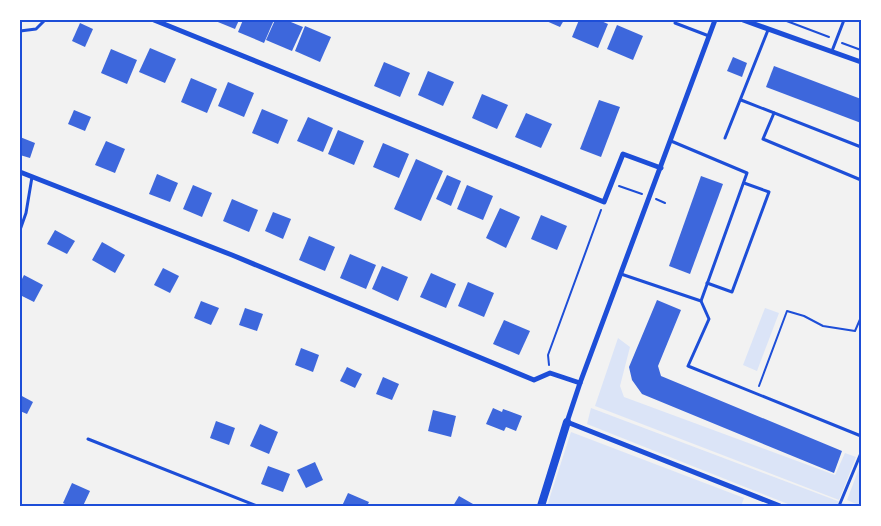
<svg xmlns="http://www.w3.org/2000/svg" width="881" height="526" font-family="'IBM Plex Sans',sans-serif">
<rect width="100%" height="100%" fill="#f2f2f2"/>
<g fill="#dbe4f7">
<polygon points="765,308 779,313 757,371 743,365"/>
<polygon points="618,338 630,347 620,386 624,397 835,475 845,453 856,457 839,500 595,406"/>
<polygon points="591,408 851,506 793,506 587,424"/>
<polygon points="571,432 744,498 741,506 547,506"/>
<polygon points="861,463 861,506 847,500"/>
</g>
<g fill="#3d67dc">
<polygon points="213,20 239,20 235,29"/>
<polygon points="243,20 274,20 264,43 238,32"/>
<polygon points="275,20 286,20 303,27 292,51 266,40"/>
<polygon points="544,20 564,20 560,27"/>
<polygon points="579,20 599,20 608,24 598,48 572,37"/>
<polygon points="80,23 93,29 85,47 72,41"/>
<polygon points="617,25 643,36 633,60 607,49"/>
<polygon points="305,26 331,37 320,62 295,51"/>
<polygon points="150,48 176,59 165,83 139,72"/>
<polygon points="111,49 137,60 127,84 101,73"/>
<polygon points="733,57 747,63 742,77 727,71"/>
<polygon points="384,62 410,73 400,97 374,86"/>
<polygon points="774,66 861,99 861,123 766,87"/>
<polygon points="428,71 454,82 443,106 418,95"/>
<polygon points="191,78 217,89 207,113 181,102"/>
<polygon points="228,82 254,93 244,117 218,106"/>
<polygon points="482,94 508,105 497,129 472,118"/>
<polygon points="599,100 620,107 601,157 580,149"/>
<polygon points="262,109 288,120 278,144 252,133"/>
<polygon points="74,110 91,117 85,131 68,124"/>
<polygon points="526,113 552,124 541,148 515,137"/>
<polygon points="308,117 333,128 323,152 297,141"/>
<polygon points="338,130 364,141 354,165 328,154"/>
<polygon points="20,137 35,143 30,158 20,155"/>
<polygon points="106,141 125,149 115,173 95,165"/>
<polygon points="383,143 409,154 399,178 373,167"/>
<polygon points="416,159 443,171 421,221 394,209"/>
<polygon points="157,174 178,183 170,202 149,194"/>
<polygon points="447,175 461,181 451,206 436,199"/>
<polygon points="701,176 723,184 690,274 669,266"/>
<polygon points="193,185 212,193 202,217 183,209"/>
<polygon points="467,185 493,196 483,220 457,209"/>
<polygon points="232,199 258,210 249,232 223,221"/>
<polygon points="500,208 520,217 506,248 486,238"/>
<polygon points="273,212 291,219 283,239 265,231"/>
<polygon points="541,215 567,226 557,250 531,239"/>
<polygon points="55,230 75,241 67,254 47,244"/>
<polygon points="309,236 335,247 325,271 299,260"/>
<polygon points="102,242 125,255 115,273 92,260"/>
<polygon points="350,254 376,265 366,289 340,278"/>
<polygon points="382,266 408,277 398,301 372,289"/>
<polygon points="163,268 179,276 170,293 154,285"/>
<polygon points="431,273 456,284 446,308 420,297"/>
<polygon points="24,275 43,285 34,302 20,295 20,283"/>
<polygon points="468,282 494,293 484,317 458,306"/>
<polygon points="657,300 681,310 658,366 661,376 842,451 834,473 642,394 632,380 629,367"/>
<polygon points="201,301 219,308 211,325 194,318"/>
<polygon points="245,308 263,314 257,331 239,325"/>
<polygon points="504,320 530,331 519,355 493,344"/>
<polygon points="301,348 319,355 313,372 295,365"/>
<polygon points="347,367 362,374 355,388 340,381"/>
<polygon points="383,377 399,384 392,400 376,394"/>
<polygon points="20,395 33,402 27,414 20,411"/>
<polygon points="493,408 502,412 503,409 522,416 516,431 506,427 504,431 486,424"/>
<polygon points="433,410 456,416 451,437 428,431"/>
<polygon points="216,421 235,428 229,445 210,438"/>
<polygon points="260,424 278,432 269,454 250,446"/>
<polygon points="315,462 323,480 306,488 297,470"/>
<polygon points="268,466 290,474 283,492 261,484"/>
<polygon points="72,483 90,491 83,506 69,506 63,503"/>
<polygon points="348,493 369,502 367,506 342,506"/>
<polygon points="459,496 473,504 471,506 453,506"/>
</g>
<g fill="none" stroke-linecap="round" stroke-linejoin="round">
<g stroke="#1d4ed8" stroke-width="2">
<polyline points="784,20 829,37"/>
<polyline points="842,43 861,50"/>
<polyline points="619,186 642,194"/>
<polyline points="656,199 665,203"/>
<polyline points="549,365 548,355 601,210"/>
<polyline points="759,386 787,311 804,316 823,326 855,331 861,317"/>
</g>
<g stroke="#1d4ed8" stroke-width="3">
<polyline points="676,20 675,23 709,36"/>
<polyline points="20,31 36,29 45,20"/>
<polyline points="832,51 844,20"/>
<polyline points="741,100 861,147"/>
<polyline points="774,113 763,139 861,180"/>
<polyline points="725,138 768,30"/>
<polyline points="671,141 747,173 701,301"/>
<polyline points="20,230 26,213 32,177"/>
<polyline points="621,274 701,301 709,319 688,366 861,436"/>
<polyline points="707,283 732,292 769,192 744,183"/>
<polyline points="88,439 257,506"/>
<polyline points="839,506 861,453"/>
</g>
<g stroke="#1d4ed8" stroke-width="5">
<polyline points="154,20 604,202 623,154 661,168"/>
<polyline points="715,20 580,383 567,422 780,506"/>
<polyline points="743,20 861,62"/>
<polyline points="20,172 232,255 534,380 550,373 580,383"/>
</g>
<polyline stroke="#1d4ed8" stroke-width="8" points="541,506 567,422"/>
</g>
<rect width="881" height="526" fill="none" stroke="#ffffff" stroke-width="42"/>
<rect x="21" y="21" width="839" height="484" fill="none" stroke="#1d4ed8" stroke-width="2"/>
</svg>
